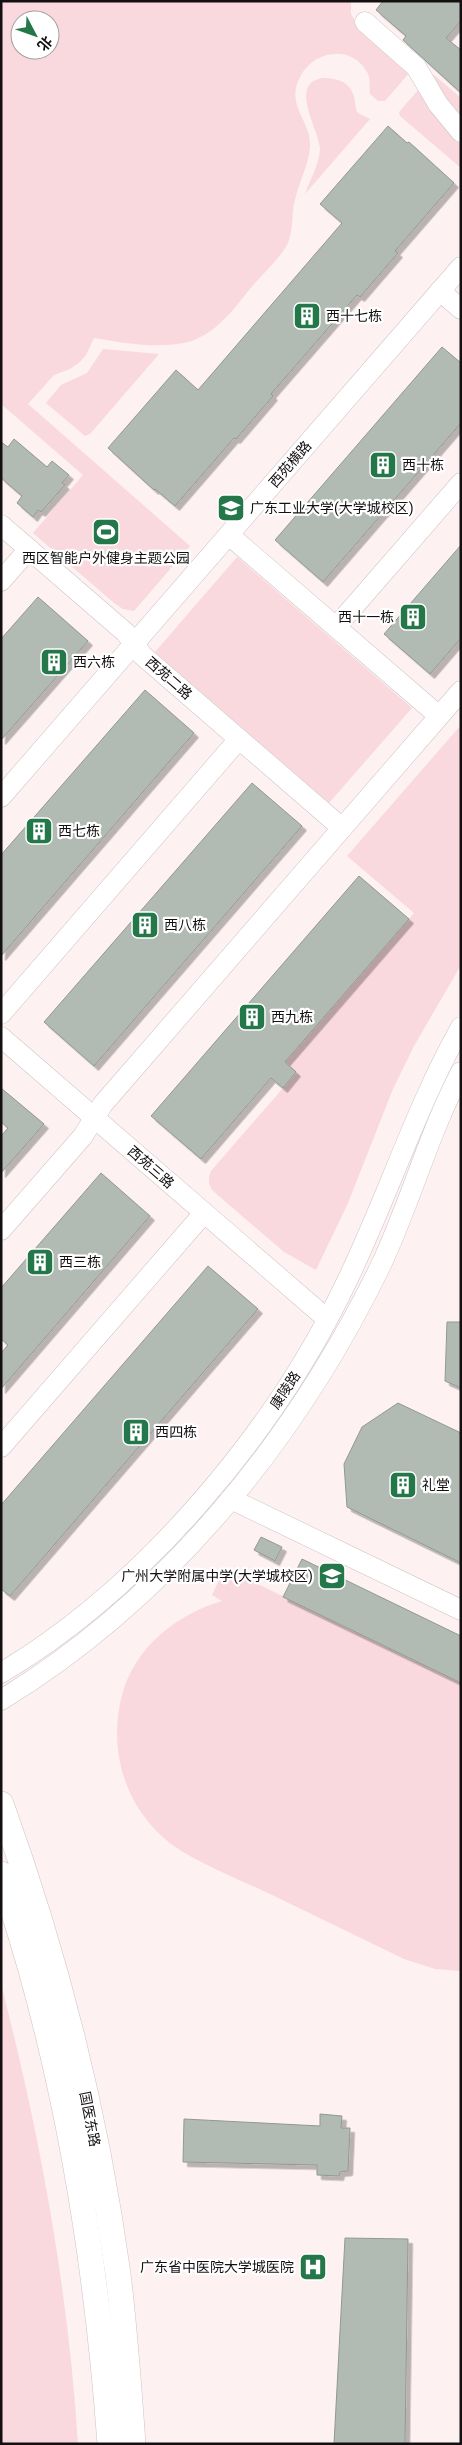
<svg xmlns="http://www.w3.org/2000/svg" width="462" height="2445" font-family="Roboto,'Noto Sans SC',sans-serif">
<defs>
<filter id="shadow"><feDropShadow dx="4.5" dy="4.5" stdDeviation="0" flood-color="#0004"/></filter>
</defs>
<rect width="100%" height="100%" fill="#fdf1f2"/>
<g fill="#f9d9dd" fill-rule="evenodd">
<path d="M1,1H351V14L357,24L410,72L385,101H378L370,94C369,87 371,78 367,72C352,44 313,50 300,77C285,106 311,120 310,146C309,165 299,181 295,200C291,214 294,231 287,245C279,259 266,271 255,283C243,297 232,313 218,325C210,332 202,337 192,341C161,350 125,343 94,338L86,355L80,362L70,369L54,375L28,404L190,546L134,611L123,609L114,603L33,533L83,475L1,404ZM20,20H50V50H20Z"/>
<polygon points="433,74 461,98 461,118 444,97"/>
<path d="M323,78C335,78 349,81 353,94C356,100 354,107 358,113L370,119L305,194C310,180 319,165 320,149C320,131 287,83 323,78Z"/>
<polygon points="419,89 431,109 461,145 461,168 400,116 399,112"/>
<polygon points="103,349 159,354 90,434 85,436 46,403 61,385 87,373"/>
<polygon points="237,557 412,708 329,803 155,652"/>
<path d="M461,725V965L414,1046L393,1089L348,1203L316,1270L284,1252L213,1191C208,1184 208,1179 211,1171L296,1073L285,1062L414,913L347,856Z"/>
<path d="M225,1568L461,1683V1971L435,1969L404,1959C359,1937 313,1915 268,1893C240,1880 210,1868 183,1852C129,1819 106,1755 122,1695C135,1647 177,1614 222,1601L212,1595Z"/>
<path d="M1,1984C40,2135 68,2288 78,2444H1Z"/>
</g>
<g fill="#b2bab4" stroke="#919993" filter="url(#shadow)">
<polygon points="383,1 461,1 461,21 446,38 461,50 461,93 403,40 406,36 376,10"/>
<polygon points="388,126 407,143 409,142 454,183 395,251 398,253 360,297 357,295 271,394 273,396 236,439 234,438 175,506 155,489 154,490 108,448 176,370 198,390 342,223 320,204"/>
<polygon points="442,347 461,363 461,423 323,582 275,540"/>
<polygon points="14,439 47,467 52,461 69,475 62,483 65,485 41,512 38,510 33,517 17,503 22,496 1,478 1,442 8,447"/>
<polygon points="461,545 461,638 430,674 384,634"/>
<polygon points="38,597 88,641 1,740 1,639"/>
<polygon points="145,690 194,733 1,956 1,855"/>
<polygon points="252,783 302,826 94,1066 44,1022"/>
<polygon points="359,876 409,919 285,1062 296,1072 283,1088 271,1078 201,1159 151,1116"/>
<polygon points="1,1088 44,1124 1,1173 1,1136 8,1128 1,1122"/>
<polygon points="101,1173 150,1216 1,1389 1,1353 8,1345 1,1339 1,1288"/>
<polygon points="208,1266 258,1309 10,1596 1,1589 1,1505"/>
<polygon points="447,1322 461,1322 461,1388 445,1381"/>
<polygon points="398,1403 461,1433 461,1563 347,1507 344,1464 362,1427"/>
<polygon points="261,1537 282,1547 275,1561 254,1550"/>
<polygon points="302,1559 461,1636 461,1683 283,1597"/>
<polygon points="320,2114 342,2116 341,2128 350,2128 348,2171 340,2172 339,2176 317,2175 317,2165 183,2162 184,2119 320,2126"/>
<polygon points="345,2238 408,2239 405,2444 334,2444"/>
</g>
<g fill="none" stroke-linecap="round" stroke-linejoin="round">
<g stroke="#cec3c4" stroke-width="21">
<g id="minor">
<polyline points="365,22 416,67 438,104 461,132"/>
<polyline points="440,291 461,309"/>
<polyline points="1,525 126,633 142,655 342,828"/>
<polyline points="229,535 439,716"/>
<polyline points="1,581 29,549"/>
<polyline points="336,627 461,483"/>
<polyline points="1,797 461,267"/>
<polyline points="1,1014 239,739"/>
<polyline points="1,1037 327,1319"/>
<polyline points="1,1230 83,1136 103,1104 461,691"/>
<polyline points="1,1447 204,1213"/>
<polyline points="231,1499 461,1610"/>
<path d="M1,1673C144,1588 275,1432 346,1283C387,1199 415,1109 461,1027"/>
<path d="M1,1700C167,1599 295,1441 380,1267C410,1204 428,1135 461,1072"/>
</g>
</g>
<g stroke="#cec3c4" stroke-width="26">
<g id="major">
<path d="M1,1804C56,1956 96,2114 118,2274C125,2330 129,2387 133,2444"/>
<path d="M1,1874C64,2057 96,2251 110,2444"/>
</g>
</g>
<use href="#minor" stroke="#fff" stroke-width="20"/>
<use href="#major" stroke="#fff" stroke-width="25"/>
</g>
<defs>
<g id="building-square" transform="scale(1.4375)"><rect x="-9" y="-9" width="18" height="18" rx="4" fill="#247748" stroke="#fff"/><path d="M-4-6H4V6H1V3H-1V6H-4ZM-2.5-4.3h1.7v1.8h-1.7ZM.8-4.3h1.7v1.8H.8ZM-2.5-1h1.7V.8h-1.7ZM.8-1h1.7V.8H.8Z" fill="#fff"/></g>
<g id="university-square" transform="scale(1.4375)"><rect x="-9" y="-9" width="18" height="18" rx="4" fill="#247748" stroke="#fff"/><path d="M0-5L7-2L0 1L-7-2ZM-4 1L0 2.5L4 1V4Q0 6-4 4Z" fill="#fff"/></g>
<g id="stadium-square" transform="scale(1.4375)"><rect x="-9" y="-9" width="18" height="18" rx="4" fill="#247748" stroke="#fff"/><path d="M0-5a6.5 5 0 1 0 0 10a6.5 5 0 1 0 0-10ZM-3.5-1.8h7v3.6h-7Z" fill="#fff"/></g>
<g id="school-square" transform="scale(1.4375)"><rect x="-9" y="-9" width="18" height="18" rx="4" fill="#247748" stroke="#fff"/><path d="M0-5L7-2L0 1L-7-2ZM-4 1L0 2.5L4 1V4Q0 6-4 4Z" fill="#fff"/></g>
<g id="hospital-square" transform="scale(1.4375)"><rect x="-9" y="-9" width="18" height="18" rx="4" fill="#247748" stroke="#fff"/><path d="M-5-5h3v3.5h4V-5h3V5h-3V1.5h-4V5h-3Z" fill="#fff"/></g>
</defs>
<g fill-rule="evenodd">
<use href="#building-square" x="307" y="316"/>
<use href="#building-square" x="383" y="465"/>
<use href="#university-square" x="231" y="508"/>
<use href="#stadium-square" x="106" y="532"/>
<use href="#building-square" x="413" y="617"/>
<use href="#building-square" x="54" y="662"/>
<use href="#building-square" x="39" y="831"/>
<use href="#building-square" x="145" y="925"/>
<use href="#building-square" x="252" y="1017"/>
<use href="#building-square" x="40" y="1262"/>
<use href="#building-square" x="136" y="1432"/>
<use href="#building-square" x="403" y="1485"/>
<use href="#school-square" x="332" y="1576"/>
<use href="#hospital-square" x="313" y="2267"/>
</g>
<g text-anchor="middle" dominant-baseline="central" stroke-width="4.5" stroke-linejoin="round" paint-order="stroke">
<g font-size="14" fill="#141011" stroke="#fff" text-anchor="start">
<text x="326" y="316">西十七栋</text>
<text x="402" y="465">西十栋</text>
<text x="250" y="508">广东工业大学(大学城校区)</text>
<text x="106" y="558" text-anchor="middle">西区智能户外健身主题公园</text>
<text x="394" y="617" text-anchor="end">西十一栋</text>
<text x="73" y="662">西六栋</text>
<text x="58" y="831">西七栋</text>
<text x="164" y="925">西八栋</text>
<text x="271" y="1017">西九栋</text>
<text x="59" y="1262">西三栋</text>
<text x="155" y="1432">西四栋</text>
<text x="422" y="1485">礼堂</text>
<text x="313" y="1576" text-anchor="end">广州大学附属中学(大学城校区)</text>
<text x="294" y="2267" text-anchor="end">广东省中医院大学城医院</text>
</g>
<g font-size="14" fill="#141011" stroke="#fff">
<text transform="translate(290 464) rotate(-49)">西苑横路</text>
<text transform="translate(169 678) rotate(41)">西苑二路</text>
<text transform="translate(151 1167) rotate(41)">西苑三路</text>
<text transform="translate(285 1390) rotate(-56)">康陵路</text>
<text transform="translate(90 2119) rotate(79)">国医东路</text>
</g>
</g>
<rect width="462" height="2445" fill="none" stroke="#141011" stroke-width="5"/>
<g transform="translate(35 35) rotate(131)"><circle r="24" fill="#ffffff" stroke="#a19fa0"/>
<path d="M0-4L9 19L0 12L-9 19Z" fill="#247748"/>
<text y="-8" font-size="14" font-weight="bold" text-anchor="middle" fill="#141011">北</text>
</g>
</svg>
